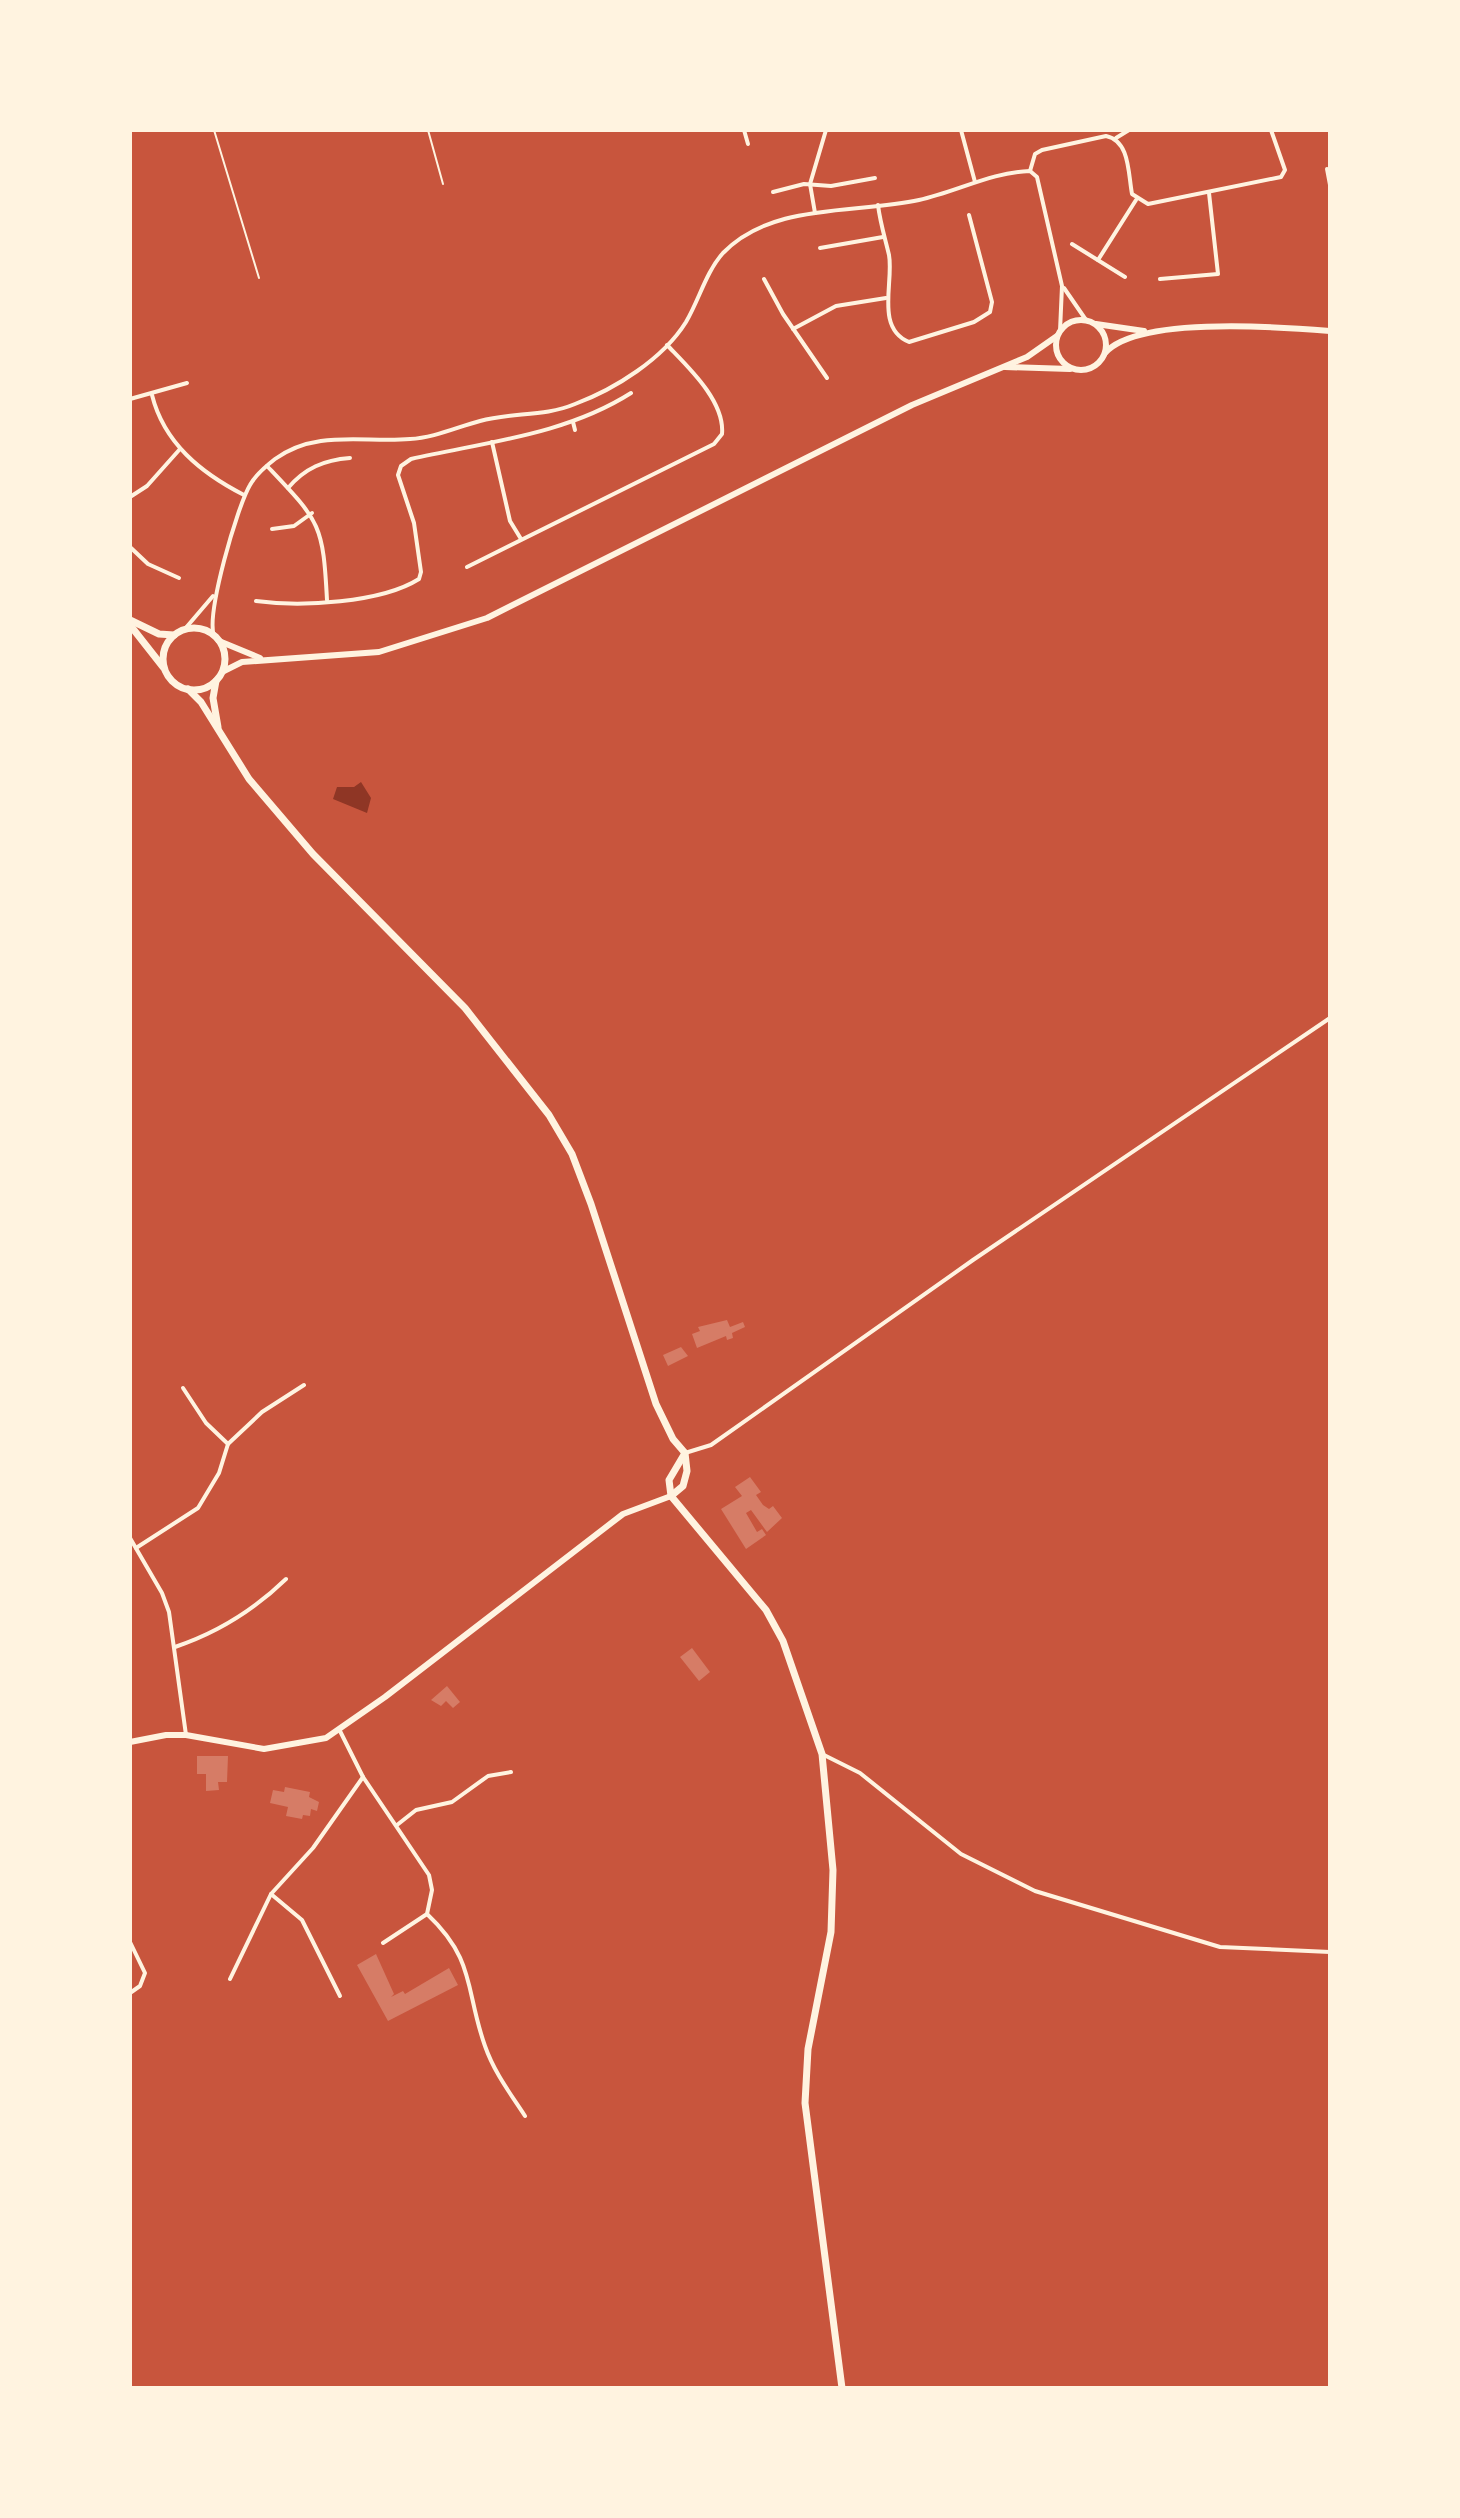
<svg xmlns="http://www.w3.org/2000/svg" width="1460" height="2518" font-family="'Varela Round',sans-serif">
<rect width="100%" height="100%" fill="#c8553d"/>
<polygon fill="#8f3625" points="361,782 371,798 367,813 333,799 337,787 354,787"/>
<g fill="#d67c66">
<polygon points="727,1320 730,1327 743,1322 745,1327 732,1333 733,1338 727,1340 726,1336 697,1348 692,1334 700,1331 698,1327"/>
<polygon points="681,1347 688,1356 668,1366 663,1355"/>
<polygon points="750,1477 761,1492 756,1495 763,1505 769,1509 773,1506 782,1518 767,1532 751,1510 746,1513 757,1532 762,1529 766,1535 746,1549 721,1509 742,1496 735,1487"/>
<polygon points="692,1648 710,1672 699,1681 680,1657"/>
<polygon points="447,1686 460,1702 453,1708 446,1701 441,1706 431,1700"/>
<polygon points="197,1756 228,1756 227,1782 218,1782 219,1790 206,1791 206,1774 197,1774"/>
<polygon points="285,1787 310,1792 309,1797 319,1802 317,1811 311,1809 310,1816 303,1815 302,1819 286,1816 288,1807 270,1803 273,1790 284,1792"/>
<polygon points="376,1954 394,1994 391,1997 403,1991 405,1994 449,1968 458,1985 388,2021 357,1965"/>
</g>
<g fill="none" stroke-linecap="round" stroke-linejoin="round">
<g stroke="#fff3e0" stroke-width="2">
<polyline points="214,130 259,278"/>
<polyline points="428,130 443,184"/>
</g>
<g stroke="#fff3e0" stroke-width="4">
<polyline points="744,130 748,144"/>
<polyline points="961,130 975,182"/>
<polyline points="1116,138 1129,130"/>
<polyline points="1327,169 1330,185"/>
<path d="M1030,171L1035,154L1042,150L1106,136C1130,141 1128,173 1132,194L1148,204L1281,177L1285,170L1271,130"/>
<polyline points="773,192 804,184 831,186 875,178"/>
<path d="M878,205C880,222 885,238 889,255C894,282 875,328 909,342L974,322L990,312L992,302L969,215"/>
<polyline points="815,213 810,184 826,130"/>
<polyline points="1072,244 1125,277"/>
<polyline points="820,248 883,237"/>
<polyline points="1098,260 1136,200"/>
<polyline points="764,279 783,314 827,378"/>
<polyline points="1160,279 1218,274 1209,193"/>
<polyline points="1064,288 1086,320"/>
<polyline points="793,329 836,306 886,298"/>
<path d="M152,395C164,443 201,473 244,495"/>
<polyline points="130,399 187,383"/>
<polyline points="573,422 575,430"/>
<polyline points="492,442 510,521 521,539"/>
<path d="M267,466C320,522 323,523 327,600"/>
<path d="M288,488C305,468 324,460 350,458"/>
<polyline points="130,497 147,486 180,449"/>
<polyline points="272,529 294,526 312,513"/>
<polyline points="130,547 148,564 179,578"/>
<path d="M467,567L714,444L722,434C725,401 688,367 667,345"/>
<path d="M256,601C301,607 381,603 419,579L421,572L414,523L398,475L401,466L411,459C485,442 565,435 631,393"/>
<polyline points="184,630 213,596"/>
<path d="M214,636C206,614 237,507 250,485C256,474 266,466 275,459C316,429 364,443 410,439C434,438 457,427 480,421C512,412 544,417 575,404C615,389 663,359 686,322C699,300 706,272 723,253C772,202 856,214 919,200C956,192 992,172 1030,171L1037,177L1062,286L1060,331"/>
<polyline points="183,1388 206,1423 228,1444"/>
<polyline points="685,1453 711,1445 973,1260 1330,1018"/>
<polyline points="130,1538 162,1593 169,1612 186,1735"/>
<polyline points="136,1548 198,1508 219,1473 228,1444 262,1412 304,1385"/>
<path d="M175,1647C217,1633 254,1610 286,1579"/>
<polyline points="340,1731 363,1777 429,1875 432,1890 427,1914 383,1943"/>
<polyline points="822,1754 860,1773 961,1854 1035,1891 1220,1947 1330,1952"/>
<polyline points="397,1825 416,1810 452,1802 488,1776 511,1772"/>
<polyline points="271,1894 302,1920 340,1996"/>
<path d="M427,1914C476,1960 465,1990 485,2046C494,2072 510,2093 525,2116"/>
<polyline points="130,1942 145,1973 140,1986 130,1993"/>
<polyline points="230,1979 271,1894 313,1848 363,1777"/>
</g>
<g stroke="#fff3e0" stroke-width="6">
<circle cx="1081" cy="345" r="25"/>
<polyline points="1096,324 1144,331"/>
<path d="M1105,353C1138,316 1282,327 1330,331"/>
<polyline points="1005,367 1070,369"/>
<polyline points="219,641 260,658"/>
<polyline points="222,672 242,662 379,652 487,618 912,405 1027,357 1057,336"/>
<polyline points="130,1742 166,1735 186,1735 264,1749 326,1738 385,1697 623,1514 671,1496"/>
</g>
<g stroke="#fff3e0" stroke-width="7">
<polyline points="130,620 159,634 174,635"/>
<polyline points="130,625 163,667"/>
<circle cx="194" cy="659" r="31"/>
<polyline points="216,681 213,698 218,727"/>
<polyline points="188,689 201,702 249,779 313,854 465,1008 549,1115 572,1154 591,1204 656,1404 673,1439 685,1453 687,1471 683,1486 671,1496"/>
<polyline points="685,1453 669,1480 671,1496 766,1610 783,1641 822,1754 833,1870 831,1932 808,2049 805,2103 842,2388"/>
</g>
</g>
<rect width="1460" height="2518" fill="none" stroke="#fff3e0" stroke-width="264"/>
</svg>
